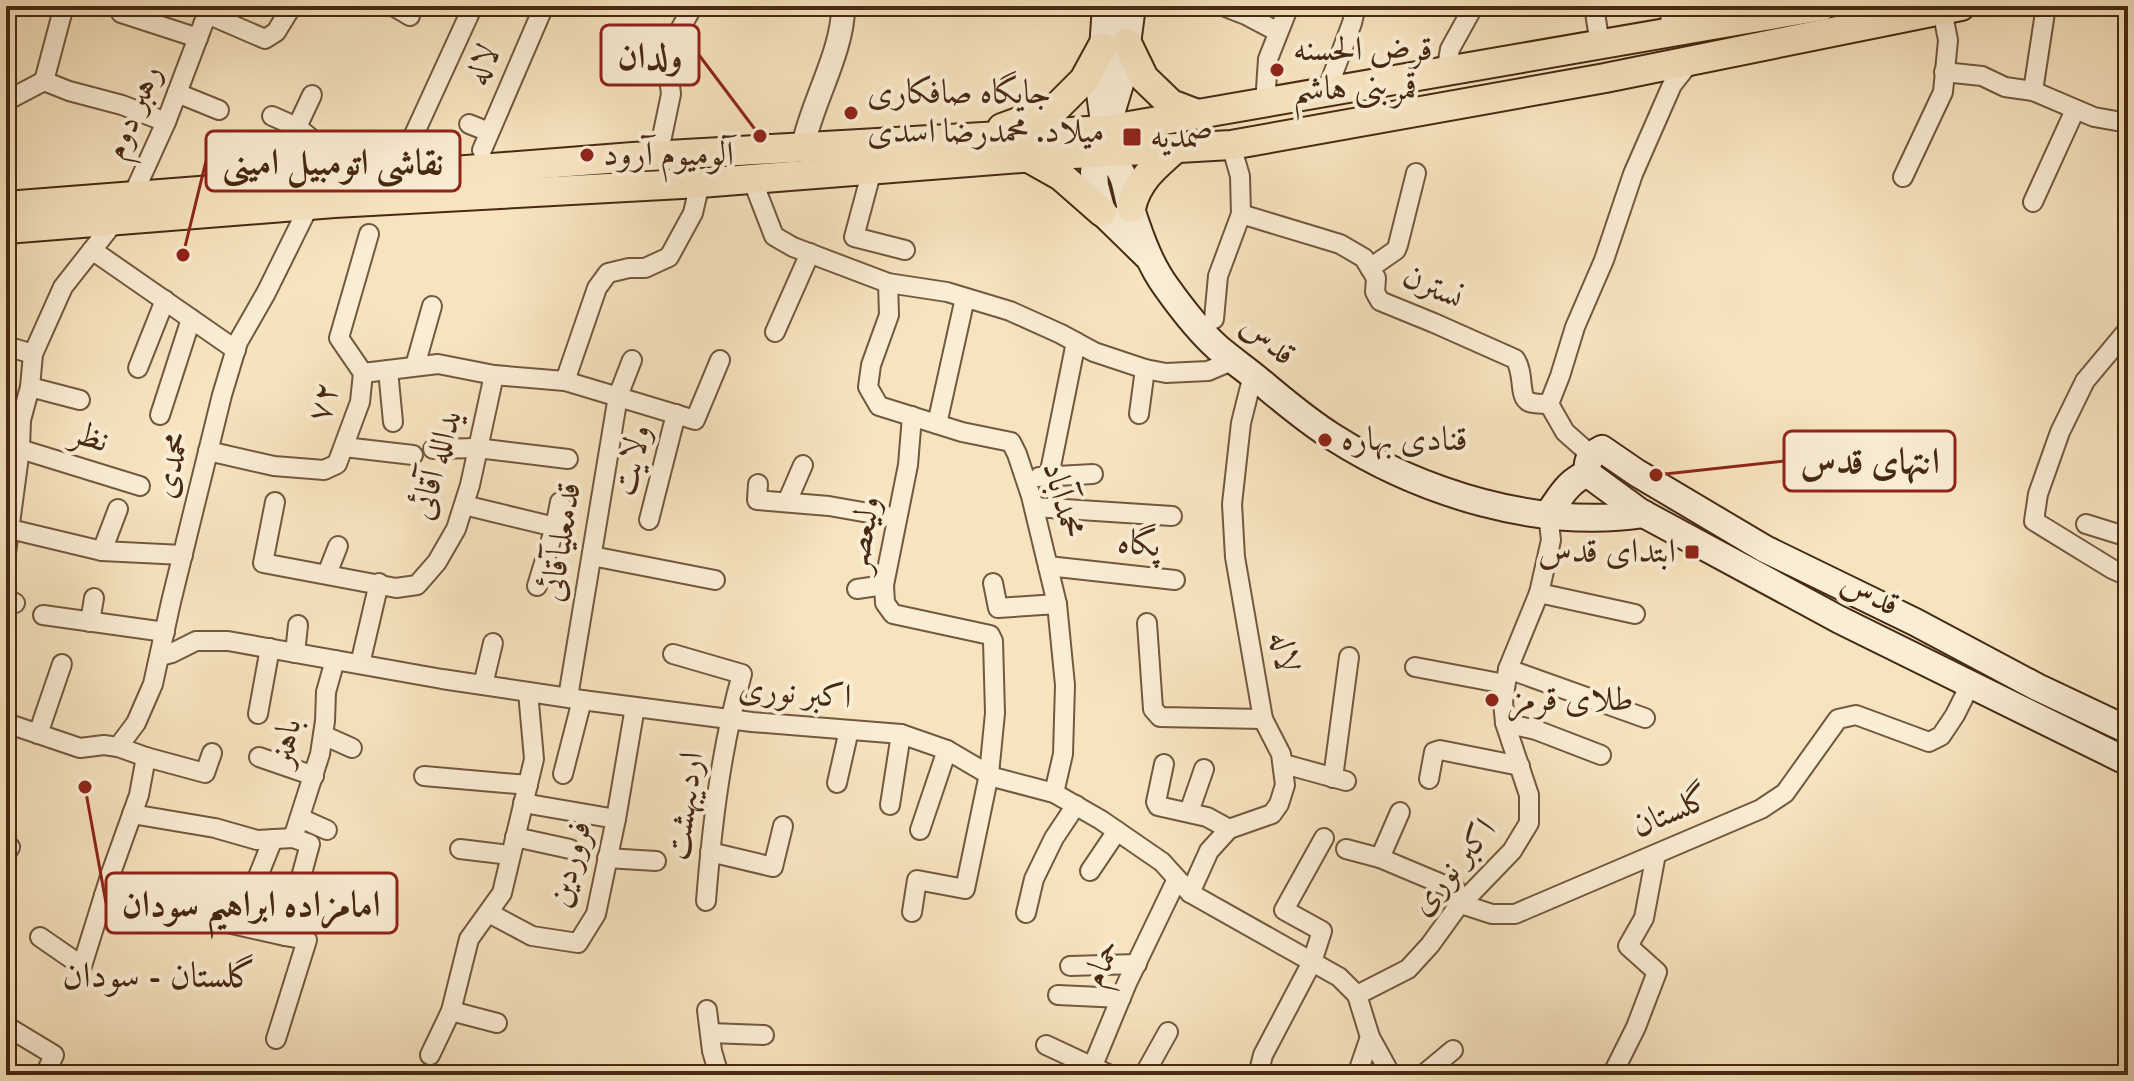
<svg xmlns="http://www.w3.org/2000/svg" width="2134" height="1081" font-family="'IM FELL DW Pica',Amiri,serif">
<rect width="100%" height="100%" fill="#f7e4bf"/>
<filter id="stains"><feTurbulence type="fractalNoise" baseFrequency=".0025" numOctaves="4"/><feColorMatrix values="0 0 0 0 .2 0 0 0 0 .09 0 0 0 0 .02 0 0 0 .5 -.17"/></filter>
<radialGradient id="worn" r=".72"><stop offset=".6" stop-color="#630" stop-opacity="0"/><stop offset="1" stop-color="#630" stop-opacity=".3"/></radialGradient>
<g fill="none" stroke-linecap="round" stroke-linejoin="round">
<g stroke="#73583d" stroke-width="22">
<g id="minor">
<polyline points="122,6 121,13 198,38"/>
<polyline points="393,6 410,16"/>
<polyline points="1223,6 1246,15 1278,32"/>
<polyline points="1594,6 1600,45"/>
<polyline points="207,14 265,39 276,32 292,6"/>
<polyline points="1670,33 1671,6"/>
<polyline points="1446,72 1450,49 1471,11"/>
<polyline points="1944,72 1982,76 2005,87 2033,91 2094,117 2128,123"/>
<polyline points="44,81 64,6"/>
<polyline points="2033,91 2046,6"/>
<polyline points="177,93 219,110"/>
<polyline points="1326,93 1352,23 1356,6"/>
<polyline points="312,95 297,127 313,140 332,145 324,181"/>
<polyline points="6,101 44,81 69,91 122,105 166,122"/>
<polyline points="1265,104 1268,59 1289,6"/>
<polyline points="272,116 297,127"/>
<polyline points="469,124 489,132"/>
<polyline points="482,150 544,6"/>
<polyline points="658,156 671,94 668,69 677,35 693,6"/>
<polyline points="872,170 854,237 905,250"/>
<polyline points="395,176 473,6"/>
<polyline points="1903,177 1943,92 1948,40 1942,10"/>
<polyline points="752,179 774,236 793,247 888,283 947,292 1010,311 1061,334 1094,352 1145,369 1166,373 1208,371 1234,360"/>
<polyline points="132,197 166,122 210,6"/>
<polyline points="2033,202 2075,110"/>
<path d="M1241,214L1340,244L1364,258L1376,278L1375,292L1380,301L1434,323L1515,359C1525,373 1518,397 1529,402C1534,404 1543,404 1549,404"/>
<polyline points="92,250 236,350"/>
<polyline points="1370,268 1396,250 1398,245 1416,173"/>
<polyline points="888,283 889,315 871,365 868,387 879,406 962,432 1011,442 1017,454 1031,496 1057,604 1065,685 1063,754 1054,793"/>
<polyline points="1214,319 1218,276 1241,214 1240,176 1231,145"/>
<polyline points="775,332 810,253"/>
<polyline points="2126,332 2085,381 2060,432 2038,494 2034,521 2112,569 2128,576"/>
<polyline points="6,346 33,354"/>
<polyline points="415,366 432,306"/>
<polyline points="138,368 165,300"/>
<polyline points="388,370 393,422"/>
<polyline points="363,373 438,364 494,375 565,381 695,420 720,360"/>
<polyline points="565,381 597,288 608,273 629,268 645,268 669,257 693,213 700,183"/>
<polyline points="30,387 80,400"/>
<polyline points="1549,404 1560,376 1575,327 1604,260 1633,174 1672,85 1691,61"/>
<polyline points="1549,404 1565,432 1591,455"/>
<polyline points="1139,414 1145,369"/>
<polyline points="160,415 191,319"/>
<polyline points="912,416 908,465 884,585 885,603 893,614 990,635 993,641 995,713 989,774 965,889 917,880 912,912"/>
<polyline points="937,424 965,298"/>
<polyline points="344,447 413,455"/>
<polyline points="20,449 140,486"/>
<polyline points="433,449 477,448 568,459"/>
<polyline points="208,451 274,466 324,470 337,464 360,402 363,373 339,338 369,234"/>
<polyline points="1049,476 1076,342"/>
<polyline points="1039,477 1093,474"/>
<polyline points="758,484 757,500 829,506 897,518"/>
<polyline points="275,502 263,563 396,588 417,585 437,562 456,529 470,485 494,375"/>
<polyline points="787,502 803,465"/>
<polyline points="464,505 555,527"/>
<polyline points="1034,507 1172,516"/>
<polyline points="649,520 676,414"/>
<polyline points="2086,524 2128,537"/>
<polyline points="10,529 102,551 183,555"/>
<polyline points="102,551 118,509"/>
<polyline points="6,553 20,449 21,420 30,387 33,354 63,287 115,221"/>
<polyline points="592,556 715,580"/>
<polyline points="1048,566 1175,580"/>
<polyline points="327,574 338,546"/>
<polyline points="993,583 998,608 1057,604"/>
<polyline points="537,586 555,527 560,502"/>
<polyline points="857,589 884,585"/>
<polyline points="1539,593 1635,614"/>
<polyline points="6,599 15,603"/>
<polyline points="43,615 165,632"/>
<polyline points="90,622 94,598"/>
<polyline points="1147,623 1153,709 1160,717 1263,719"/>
<polyline points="295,653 298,625"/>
<path d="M673,654L742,674C721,748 712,825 706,901"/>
<polyline points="160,656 172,653 196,641 228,641 442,679 582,700 752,722 901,734 947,750 993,777 1054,793 1101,820 1162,862 1190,893 1339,977 1357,995 1370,1037 1391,1075"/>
<polyline points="360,664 379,583"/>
<polyline points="1415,667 1505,684"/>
<polyline points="1508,669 1645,718"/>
<polyline points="483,685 493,643"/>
<polyline points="568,697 618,396 632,360"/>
<polyline points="258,714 270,648"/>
<polyline points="6,723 80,748 104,745 118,747 146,757 139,795 111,873 82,966 40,937"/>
<polyline points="1505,723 1536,730 1601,755"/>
<polyline points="38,734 62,664"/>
<polyline points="323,735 352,748"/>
<polyline points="118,747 136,723 153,684 171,602 222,395 238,342 266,293 309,206"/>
<polyline points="146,757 205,773 212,753"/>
<polyline points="259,757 314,776"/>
<polyline points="1164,764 1156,802 1158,806 1207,817 1229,829"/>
<polyline points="1284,764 1346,781"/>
<polyline points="563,774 582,700"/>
<polyline points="424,776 528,785"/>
<polyline points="1333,778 1349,657"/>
<polyline points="1429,779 1434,752 1440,750 1520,766"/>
<polyline points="837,783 849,730"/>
<polyline points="523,803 616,819"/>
<polyline points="890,805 901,734"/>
<polyline points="1189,812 1204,769"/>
<polyline points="300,818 327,830"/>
<polyline points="920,830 947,750"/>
<polyline points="515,837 570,849"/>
<polyline points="293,838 320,754 325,721 326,692 335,660"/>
<polyline points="6,845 10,847 6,854"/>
<polyline points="460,849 510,855"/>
<polyline points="1346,849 1380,858 1456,890 1461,904 1492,914 1515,914 1761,809 1785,793 1838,719 1856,715 1929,742 1941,736 1955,715 1970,685"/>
<polyline points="710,852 773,867 783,826"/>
<polyline points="607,858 656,861"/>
<polyline points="1380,858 1400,812"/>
<polyline points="1090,871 1117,831"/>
<polyline points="257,879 273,839"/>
<polyline points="1190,893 1209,851 1229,829 1272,814 1279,804 1285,785 1281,754 1263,719 1235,557 1232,504 1241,423 1253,375"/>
<polyline points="104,895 285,936 310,844 293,838 257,840 215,828 132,814"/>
<polyline points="292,909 346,922"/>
<polyline points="489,913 532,936 578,943 596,914 616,819 635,707"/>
<polyline points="1026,913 1034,879 1054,838 1076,805"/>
<polyline points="1070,966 1137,964"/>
<polyline points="1058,995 1121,998"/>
<polyline points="1357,995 1408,969 1430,945 1456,909 1512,851 1529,823 1529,795 1505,723 1503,702 1508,669 1539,593 1551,540 1548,514"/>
<polyline points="707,1010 712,1051 719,1075"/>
<polyline points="451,1011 497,1023"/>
<polyline points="6,1026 54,1055 45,1075"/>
<polyline points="710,1033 764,1035"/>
<polyline points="276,1039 307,940 285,936"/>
<polyline points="1046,1045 1110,1075"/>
<polyline points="430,1055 451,1011 469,939 502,893 534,759 528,692"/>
<polyline points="1089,1075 1127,983 1177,879"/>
<polyline points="1144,1075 1168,1032"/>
<polyline points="1258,1075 1263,1055 1312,962 1322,931 1284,910 1324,838"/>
<polyline points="1357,1075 1370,1037"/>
<polyline points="1423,1075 1453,1050"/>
<polyline points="1612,1075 1636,1027 1657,972 1628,946 1644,918 1656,854"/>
</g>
</g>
<g stroke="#73583d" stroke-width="26">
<path id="tertiary" d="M803,146C812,102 844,49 843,6"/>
</g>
<g stroke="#472912" stroke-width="30">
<g id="secondary">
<polyline points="1104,122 1100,93 1106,6"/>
<polyline points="1106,130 1123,74 1132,6"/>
<path d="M1147,256L1102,212L1095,186L1094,171L1106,153C1129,177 1123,182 1132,212C1141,239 1150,265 1167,288C1182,309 1199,331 1218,348C1232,360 1247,370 1261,382C1284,401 1307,421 1333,437C1421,493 1539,530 1644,514"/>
<path d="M1588,474C1586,460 1590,455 1602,449L1637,473L1765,549L1915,622L2037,687L2128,730"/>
<polyline points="1588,474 1640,512 1840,620 2128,762"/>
<path d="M1548,514C1559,499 1569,479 1588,474"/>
</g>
</g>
<g stroke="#472912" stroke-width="32">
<g id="primary">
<polyline points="1127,43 1144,78 1171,104 1200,115"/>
<polyline points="1002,128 1056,108 1084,80 1102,47"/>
<polyline points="1029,158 1061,176 1102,212"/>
<polyline points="6,206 633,157 1106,130 1822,6"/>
<path d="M1131,208C1137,181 1155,166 1176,148"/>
<polyline points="6,229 334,203 700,183 1073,154 1231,145 1605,78 1961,6"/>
</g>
</g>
<use href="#minor" stroke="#faedd5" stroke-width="18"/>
<use href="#tertiary" stroke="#faedd5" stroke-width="22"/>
<use href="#secondary" stroke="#faedd5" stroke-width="26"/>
<use href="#primary" stroke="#f7e4bf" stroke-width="28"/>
</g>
<g fill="#8f2418" stroke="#faedd5" stroke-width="3">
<circle cx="1277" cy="70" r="8"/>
<circle cx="851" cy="113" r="8"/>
<rect x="1122" y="127" width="20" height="20" rx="4"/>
<circle cx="587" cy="155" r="8"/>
<circle cx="1325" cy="440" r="8"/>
<rect x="1684" y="544" width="16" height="16" rx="4"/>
<circle cx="1492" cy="700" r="8"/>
</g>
<g text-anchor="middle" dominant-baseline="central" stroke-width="8" stroke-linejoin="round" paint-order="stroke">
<g font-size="34" fill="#472912" stroke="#faedd5" text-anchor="start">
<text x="1293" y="50">قرض الحسنه<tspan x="1293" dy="39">قمربنی هاشم</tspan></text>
<text x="867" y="93">جایگاه صافکاری<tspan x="867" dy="39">میلاد. محمدرضا اسدی</tspan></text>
<text x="1150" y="137">صمدیه</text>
<text x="603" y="155">آلومیوم آرود</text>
<text x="1341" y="440">قنادی بهاره</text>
<text x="1676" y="552" text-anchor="end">ابتدای قدس</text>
<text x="1508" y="700">طلای قرمز</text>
</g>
<g font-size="34" fill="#472912" stroke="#faedd5">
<text transform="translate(483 65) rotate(-67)">لاله</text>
<text transform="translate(133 112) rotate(-67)">رهبر دوم</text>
<text transform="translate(1433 287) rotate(25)">نسترن</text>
<text transform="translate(1268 340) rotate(40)">قدس</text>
<text transform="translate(323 402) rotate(-75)">۷۲</text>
<text transform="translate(90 437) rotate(17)">نظر</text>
<text transform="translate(632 460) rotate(-76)">ولایت</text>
<text transform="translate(172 465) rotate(-76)">محمدی</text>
<text transform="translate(436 465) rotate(-74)">یدالله آقائی</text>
<text transform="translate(1063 500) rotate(75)">محمدآباد</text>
<text transform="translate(863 534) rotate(-80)">ولیعصر</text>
<text transform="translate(561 542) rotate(-81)">قدمعلیآقائی</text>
<text transform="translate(1139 544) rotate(6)">پگاه</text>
<text transform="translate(1870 594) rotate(27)">قدس</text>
<text transform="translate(1284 652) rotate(80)">لاله</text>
<text transform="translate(795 693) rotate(5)">اکبر نوری</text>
<text transform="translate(286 743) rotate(-79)">باهنر</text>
<text transform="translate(685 806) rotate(-82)">اردیبهشت</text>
<text transform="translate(1671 812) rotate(-23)">گلستان</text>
<text transform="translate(570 864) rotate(-75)">فروردین</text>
<text transform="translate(1453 867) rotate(-50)">اکبر نوری</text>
<text transform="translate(1102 963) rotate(-66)">حمام</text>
</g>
<g font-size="36" fill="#472912" stroke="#faedd5">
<text x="159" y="976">گلستان - سودان</text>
</g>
</g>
<path fill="none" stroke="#8f2418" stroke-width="3" d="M760 136L699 55M183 255L206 161M1656 475L1784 461M85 787L106 903"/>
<g fill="#8f2418" stroke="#faedd5" stroke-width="3">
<circle cx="760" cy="136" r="8"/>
<circle cx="183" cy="255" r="8"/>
<circle cx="1656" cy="475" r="8"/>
<circle cx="85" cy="787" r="8"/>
</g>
<g fill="#faedd5" stroke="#8f2418" stroke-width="3">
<rect x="601" y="25" width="98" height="60" rx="8"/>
<rect x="206" y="131" width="254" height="60" rx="8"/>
<rect x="1784" y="431" width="171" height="60" rx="8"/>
<rect x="106" y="873" width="291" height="60" rx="8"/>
</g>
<g font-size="36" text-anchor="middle" font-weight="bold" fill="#472912">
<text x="650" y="68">ولدان</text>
<text x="333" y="174">نقاشی اتومبیل امینی</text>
<text x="1870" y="473">انتهای قدس</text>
<text x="251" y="916">امامزاده ابراهیم سودان</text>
</g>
<rect width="2134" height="1081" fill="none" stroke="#f7e4bf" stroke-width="32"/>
<rect x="8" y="8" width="2118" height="1065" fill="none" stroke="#472912" stroke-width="4"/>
<rect x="16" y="16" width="2102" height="1049" fill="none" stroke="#472912" stroke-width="2"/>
<rect width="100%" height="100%" filter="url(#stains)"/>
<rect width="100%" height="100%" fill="url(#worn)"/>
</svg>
